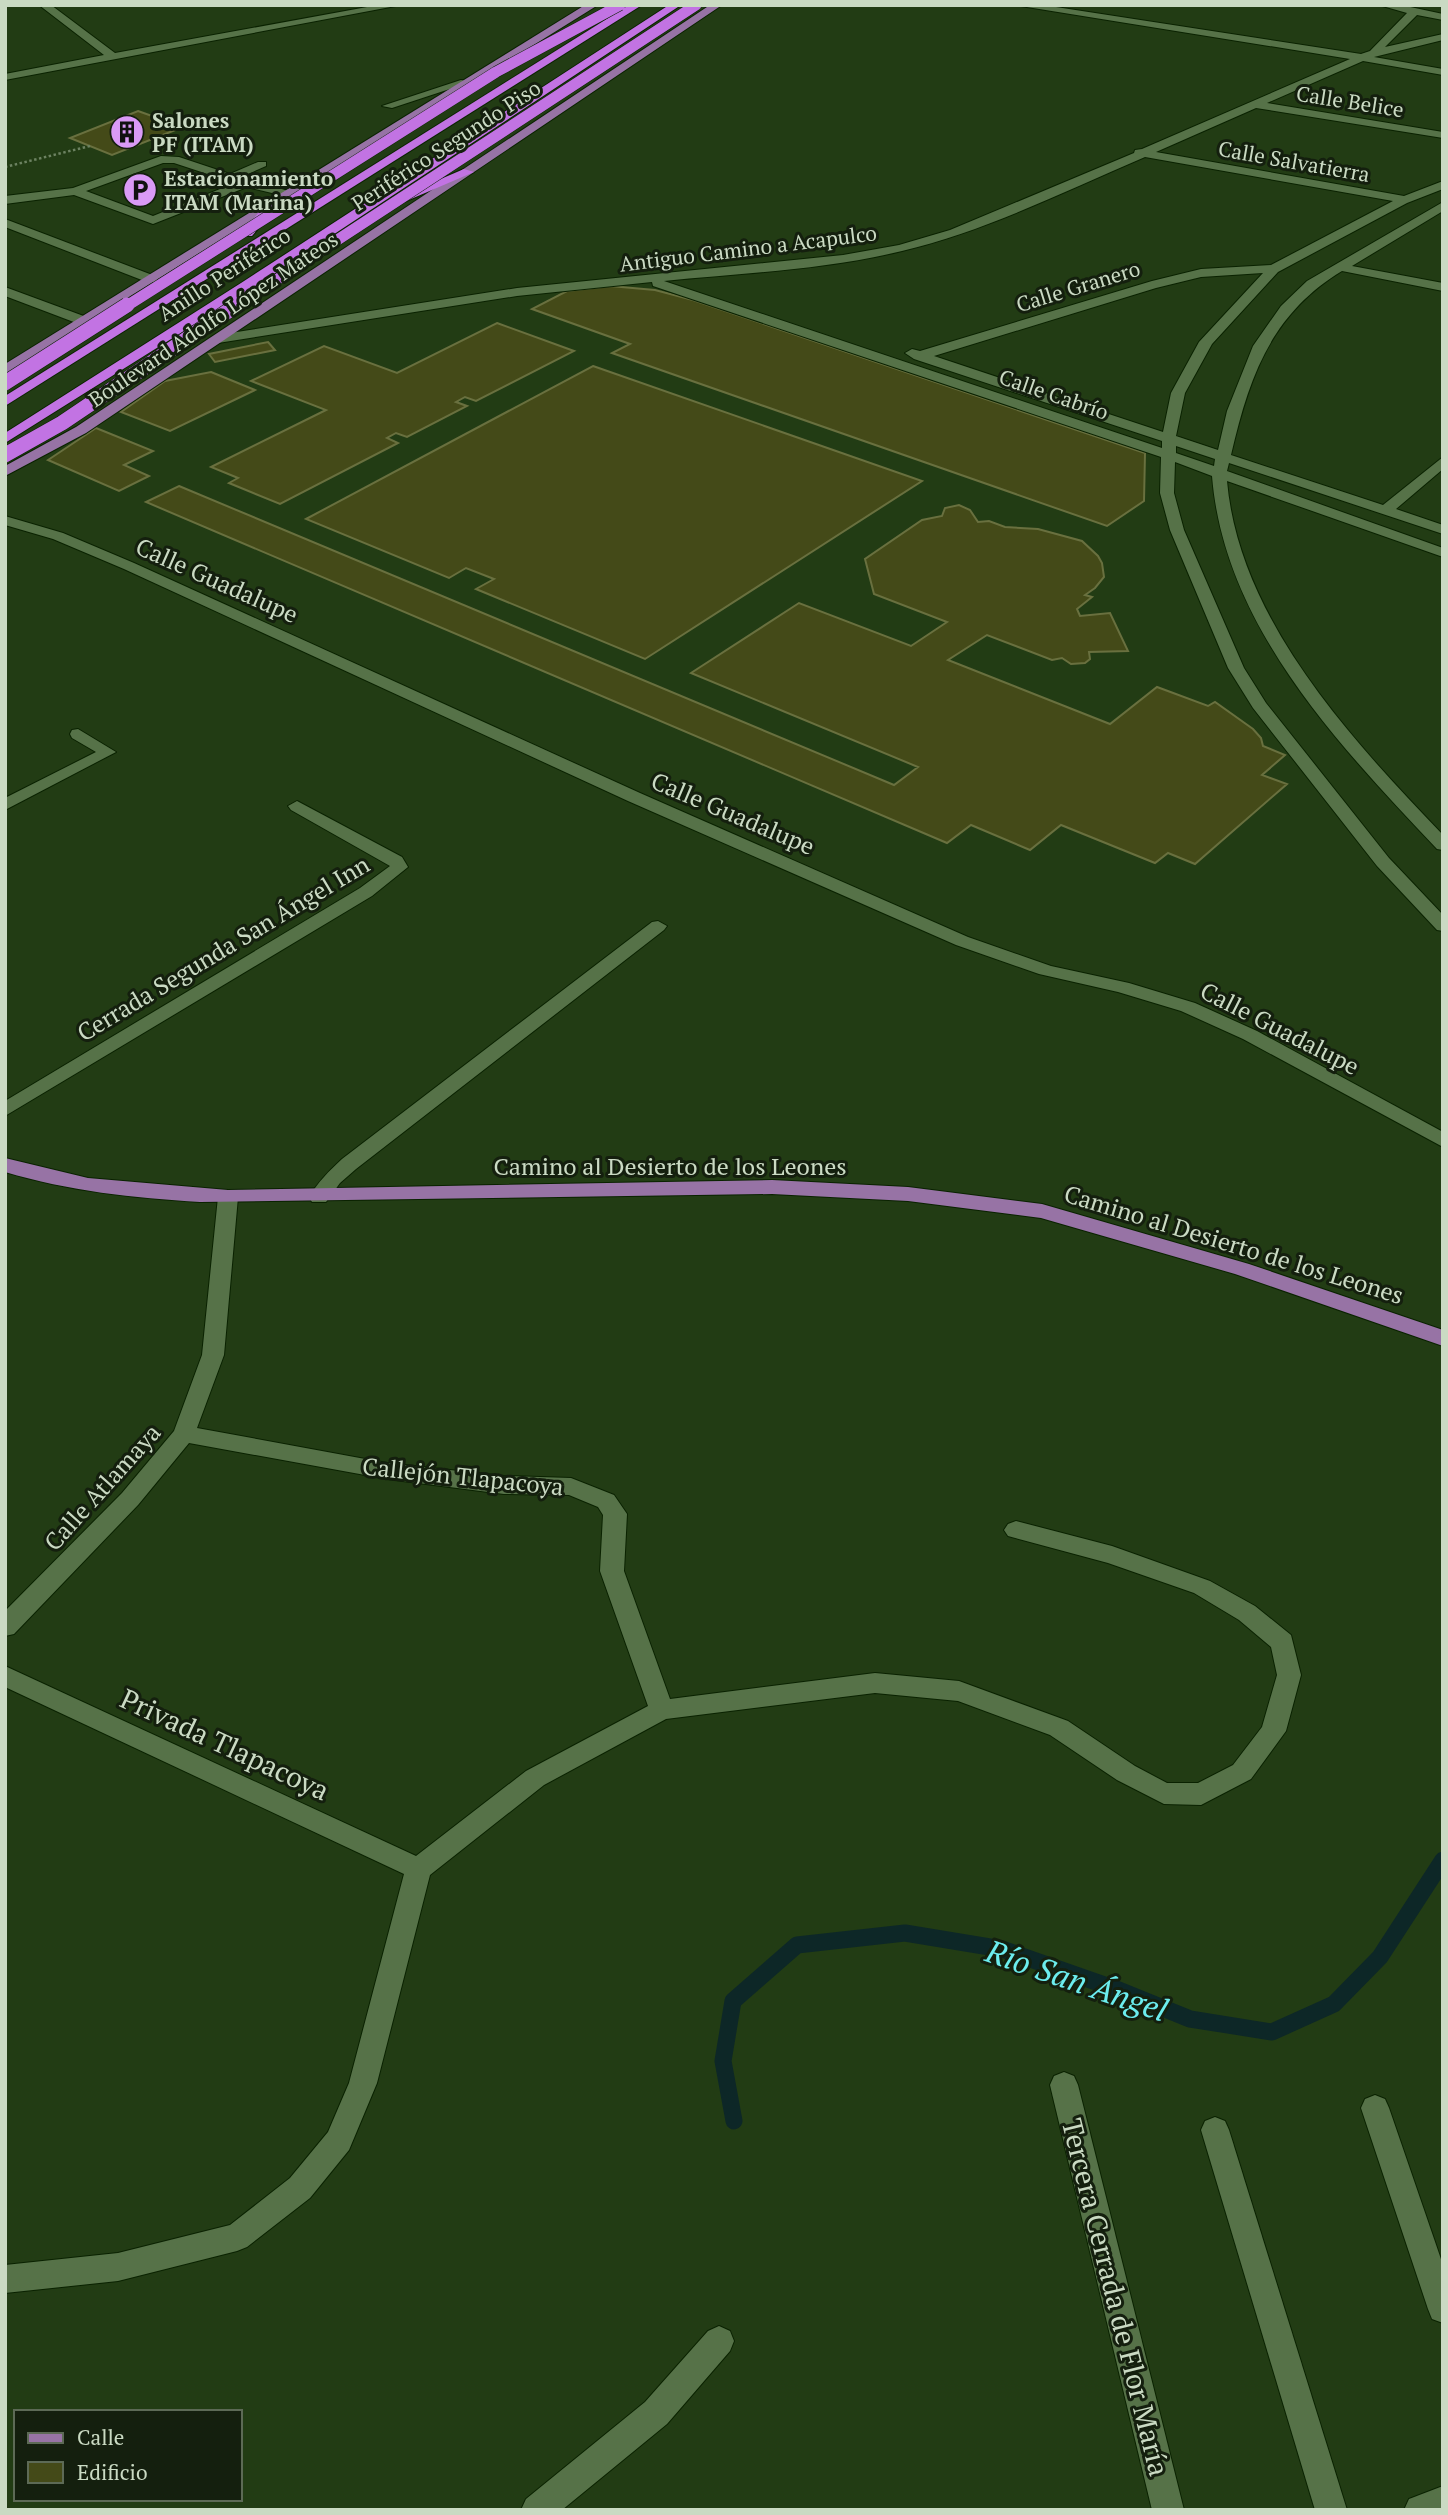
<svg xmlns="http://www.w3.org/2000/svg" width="1448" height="2515" font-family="'PT Serif',serif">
<rect width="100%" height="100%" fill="#223c14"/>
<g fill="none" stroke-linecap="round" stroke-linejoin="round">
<polyline stroke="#0d2727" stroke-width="17" points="734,2121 723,2061 733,2001 797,1945 905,1933 1002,1949 1116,1989 1190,2019 1272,2032 1334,2004 1380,1957 1443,1860"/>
</g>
<g fill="#444a18" stroke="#69703f" stroke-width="2">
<polygon points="138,111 183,127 112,155 70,138"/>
<polygon points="610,286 655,290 693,300 1145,453 1144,501 1107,526 612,353 630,344 532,309 567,291"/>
<polygon points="497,323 574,351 476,401 465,397 456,402 467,406 407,437 396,433 387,438 398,443 280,504 229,483 238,478 211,467 326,410 251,381 324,346 397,373"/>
<polygon points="268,342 275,350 215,362 209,354"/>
<polygon points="593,366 922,481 645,659 476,589 494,579 466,568 449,578 306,519"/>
<polygon points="211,372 255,390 170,431 121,412 165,381"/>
<polygon points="96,428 153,451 124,465 149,476 119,491 48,460"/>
<polygon points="179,486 894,785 918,767 691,673 799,603 911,646 947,622 874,594 865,559 922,520 942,516 945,508 959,505 970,510 978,522 989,521 1005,527 1038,529 1082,541 1098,556 1102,563 1104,577 1095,588 1085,595 1092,597 1077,609 1080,616 1110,613 1128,651 1089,652 1090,659 1085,663 1071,664 1062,658 1052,660 987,635 948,660 1110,724 1157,687 1208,706 1215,702 1253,729 1261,738 1263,746 1285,755 1262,775 1287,784 1195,864 1168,853 1155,863 1061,825 1030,850 971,825 947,843 146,502"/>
</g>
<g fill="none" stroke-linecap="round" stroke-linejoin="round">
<g stroke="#0a2200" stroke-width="2">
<g id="minor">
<polygon points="39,5 51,5 115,53 378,5 401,5 5,80 5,74 104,55"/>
<path d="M1015,5H1043L1361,54L1370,51L1407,13L1379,5H1401L1443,14V20L1417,15L1385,47L1443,34V40L1374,57L1443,69V75L1363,61L1267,103L1443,132V138L1256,108L1156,152L1404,196L1443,181V189L1407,203L1278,272L1212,344L1185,393L1176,436L1218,450L1227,411L1253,346L1281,306L1307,281L1443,202V211L1352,266L1443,283V291L1342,271C1271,314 1249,377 1231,455L1383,505L1443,457V469L1396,509L1443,525V534L1229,463L1227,471L1443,548V557L1227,481C1239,619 1351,739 1443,835V850L1437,849C1339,745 1224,626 1212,476L1175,462L1174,493L1184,530L1244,668L1266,703L1389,858L1443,915V931L1437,930L1377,866L1253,708L1228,668L1170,530L1160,493L1161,457L653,286L652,282L517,296L218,343L211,339L218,335L517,288L843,255L899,245L950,230L1134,153L1135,150L1142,149L1350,59ZM1145,157L1393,201L1271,265L1201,269L1152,281L920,351L912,349L905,353L914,359L1162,441V448L664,281C743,273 825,270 902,251C986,231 1065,191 1145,157ZM1263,273L1199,342L1171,393L1163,432L934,356L1156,288L1201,277ZM1176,446L1215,459L1214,466L1176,453Z"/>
<polygon points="461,80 471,82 392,108 382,106"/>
<path d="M161,156L179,157L230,174L258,162H266V166L241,177L295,193L289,197L247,187L153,224L74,195L5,204V196L73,188ZM163,163H174L235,183L153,216L86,191Z"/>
<polygon points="5,219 155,276 157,279 155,282 147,282 5,227"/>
<polygon points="5,287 89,318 91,321 89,324 79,324 5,296"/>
<polygon points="5,516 63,533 134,563 640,793 968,937 1051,966 1129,983 1195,1003 1257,1031 1443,1132 1443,1147 1243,1039 1181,1011 1118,992 1039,974 956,945 628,801 124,569 53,539 5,525"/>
<polygon points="78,729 116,752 5,810 5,798 96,752 72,738 70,734 72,730"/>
<polygon points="297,801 402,857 408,867 372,896 5,1116 5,1101 360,888 390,866 291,810 288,806"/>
<path d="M658,921L667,926L664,930L356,1169L340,1183L326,1202H312L309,1197C318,1182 329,1171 342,1159L652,922Z"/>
<polygon points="228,1190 235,1192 238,1197 224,1355 197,1428 387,1463 504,1476 571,1478 614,1495 627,1514 624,1571 670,1699 875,1673 959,1681 1068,1721 1135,1766 1167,1783 1198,1783 1233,1765 1262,1727 1277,1675 1271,1647 1239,1620 1194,1593 1108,1563 1008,1536 1004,1530 1008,1524 1016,1521 1112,1546 1210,1581 1255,1606 1291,1635 1301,1675 1286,1731 1251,1779 1201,1805 1164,1804 1117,1780 1050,1735 958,1701 875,1693 666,1719 544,1785 430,1875 377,2083 349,2150 310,2198 247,2247 237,2251 118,2281 5,2293 5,2265 118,2253 230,2225 290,2178 328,2132 349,2083 404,1874 5,1687 5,1666 416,1856 526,1771 648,1706 600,1571 603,1515 598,1507 569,1495 504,1494 387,1479 189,1443 138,1505 14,1634 5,1636 5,1611 122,1493 174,1431 202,1355 218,1197 221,1192"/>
<polygon points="1064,2072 1074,2076 1078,2085 1184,2510 1152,2510 1050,2085 1054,2076"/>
<polygon points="1375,2095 1385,2099 1389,2108 1443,2265 1443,2323 1432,2319 1428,2309 1361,2108 1365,2099"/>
<polygon points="1215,2117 1225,2121 1229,2130 1347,2510 1315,2510 1201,2130 1205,2121"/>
<polygon points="719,2326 730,2331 734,2341 730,2351 667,2424 562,2510 521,2510 526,2499 645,2402 708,2331"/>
<polygon points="1443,2486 1443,2510 1404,2510 1409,2499"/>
</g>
</g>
<g stroke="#0a2200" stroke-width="2">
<g id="major">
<polygon points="585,5 598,5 5,374 5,364"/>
<polygon points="710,5 722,5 86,433 5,476 5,466 76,427"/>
<path d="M5,1158L88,1178L228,1190L772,1180L908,1187L1042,1204L1249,1264L1443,1330V1346L1235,1274L1041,1218L908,1201L772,1194L200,1202C133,1198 69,1191 5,1172Z"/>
</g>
</g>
<g stroke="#0a2200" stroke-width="2">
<g id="highway">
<polygon points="629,5 642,5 5,406 5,396"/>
<polygon points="669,5 681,5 251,289 5,443 5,433 241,283"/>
<polygon points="464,169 474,172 404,202 394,199"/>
<polygon points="274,198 278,199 278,205 252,236 244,236 244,230 270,199"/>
</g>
</g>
<polyline stroke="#6c8261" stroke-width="2.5" stroke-dasharray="2.5 2.5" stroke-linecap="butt" points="5,167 90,146"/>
<use href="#minor" fill="#567248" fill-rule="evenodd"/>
<use href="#major" fill="#9773a5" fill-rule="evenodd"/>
<use href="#highway" fill="#c273e3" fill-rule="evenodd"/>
<g stroke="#0a2200" stroke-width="12" stroke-linecap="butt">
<g id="highway-bridge-far1">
<polyline points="125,307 496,72 620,5"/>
<polyline points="235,307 696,5"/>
</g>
</g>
<g stroke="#0a2200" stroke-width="16" stroke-linecap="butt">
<g id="highway-bridge">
<polyline points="5,383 127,305"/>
<polyline points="5,455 62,423 237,305"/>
</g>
</g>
<use href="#highway-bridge-far1" stroke="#c273e3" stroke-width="11"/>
<use href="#highway-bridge" stroke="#c273e3" stroke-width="15"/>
</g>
<defs>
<g id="building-disc" transform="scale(1.75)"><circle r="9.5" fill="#da9af6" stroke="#141f0e"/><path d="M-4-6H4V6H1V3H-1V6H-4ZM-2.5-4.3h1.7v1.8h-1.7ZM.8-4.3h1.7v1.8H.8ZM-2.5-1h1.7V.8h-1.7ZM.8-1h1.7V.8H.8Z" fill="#111"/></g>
<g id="parking-disc" transform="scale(1.75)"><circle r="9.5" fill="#da9af6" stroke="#141f0e"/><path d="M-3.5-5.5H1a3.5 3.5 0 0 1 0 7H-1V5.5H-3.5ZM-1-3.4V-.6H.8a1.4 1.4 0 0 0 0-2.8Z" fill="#111"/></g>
</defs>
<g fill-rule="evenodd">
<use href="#building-disc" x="127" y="132"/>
<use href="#parking-disc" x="140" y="190"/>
</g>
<g text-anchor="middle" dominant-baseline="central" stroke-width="6" stroke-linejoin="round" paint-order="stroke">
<g font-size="21" fill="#cadac3" stroke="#141f0e">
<text transform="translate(1350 101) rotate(9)">Calle Belice</text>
<text transform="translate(446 145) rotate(-33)">Periférico Segundo Piso</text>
<text transform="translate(1294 161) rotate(10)">Calle Salvatierra</text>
<text transform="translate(748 248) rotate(-7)">Antiguo Camino a Acapulco</text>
<text transform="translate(224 274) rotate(-33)">Anillo Periférico</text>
<text transform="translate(1078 286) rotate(-17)">Calle Granero</text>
<text transform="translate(213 319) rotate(-34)">Boulevard Adolfo López Mateos</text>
<text transform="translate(1054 394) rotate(19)">Calle Cabrío</text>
</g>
<g font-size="21" font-weight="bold" fill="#cadac3" stroke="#141f0e" text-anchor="start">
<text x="152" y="120">Salones<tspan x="152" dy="24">PF (ITAM)</tspan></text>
<text x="164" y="178">Estacionamiento<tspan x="164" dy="24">ITAM (Marina)</tspan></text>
</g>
<g font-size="24" fill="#cadac3" stroke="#141f0e">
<text transform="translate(217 580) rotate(24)">Calle Guadalupe</text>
<text transform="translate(733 813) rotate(23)">Calle Guadalupe</text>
<text transform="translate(223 948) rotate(-31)">Cerrada Segunda San Ángel Inn</text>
<text transform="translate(1280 1028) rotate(27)">Calle Guadalupe</text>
<text x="670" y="1166">Camino al Desierto de los Leones</text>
<text transform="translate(1234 1244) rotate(17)">Camino al Desierto de los Leones</text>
<text transform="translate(463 1476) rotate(6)">Callejón Tlapacoya</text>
<text transform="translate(102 1487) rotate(-48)">Calle Atlamaya</text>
</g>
<g font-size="28" fill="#cadac3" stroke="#141f0e">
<text transform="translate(225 1744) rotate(25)">Privada Tlapacoya</text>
<text transform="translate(1116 2297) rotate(76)">Tercera Cerrada de Flor María</text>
</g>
<g font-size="32" font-style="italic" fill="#6cedee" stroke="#141f0e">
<text transform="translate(1077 1980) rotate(19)">Río San Ángel</text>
</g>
</g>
<rect width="1448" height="2515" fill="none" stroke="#cadac3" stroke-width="14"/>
<rect x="14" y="2410" width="228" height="91" fill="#141f0e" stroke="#5d6a56" stroke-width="2"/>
<rect x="28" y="2433" width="35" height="10" fill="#9773a5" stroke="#5d6a56" stroke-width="2"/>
<text x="77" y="2445" font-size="21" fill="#cadac3">Calle</text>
<rect x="28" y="2462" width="35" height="21" fill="#444a18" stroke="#5d6a56" stroke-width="2"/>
<text x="77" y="2480" font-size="21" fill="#cadac3">Edificio</text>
</svg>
